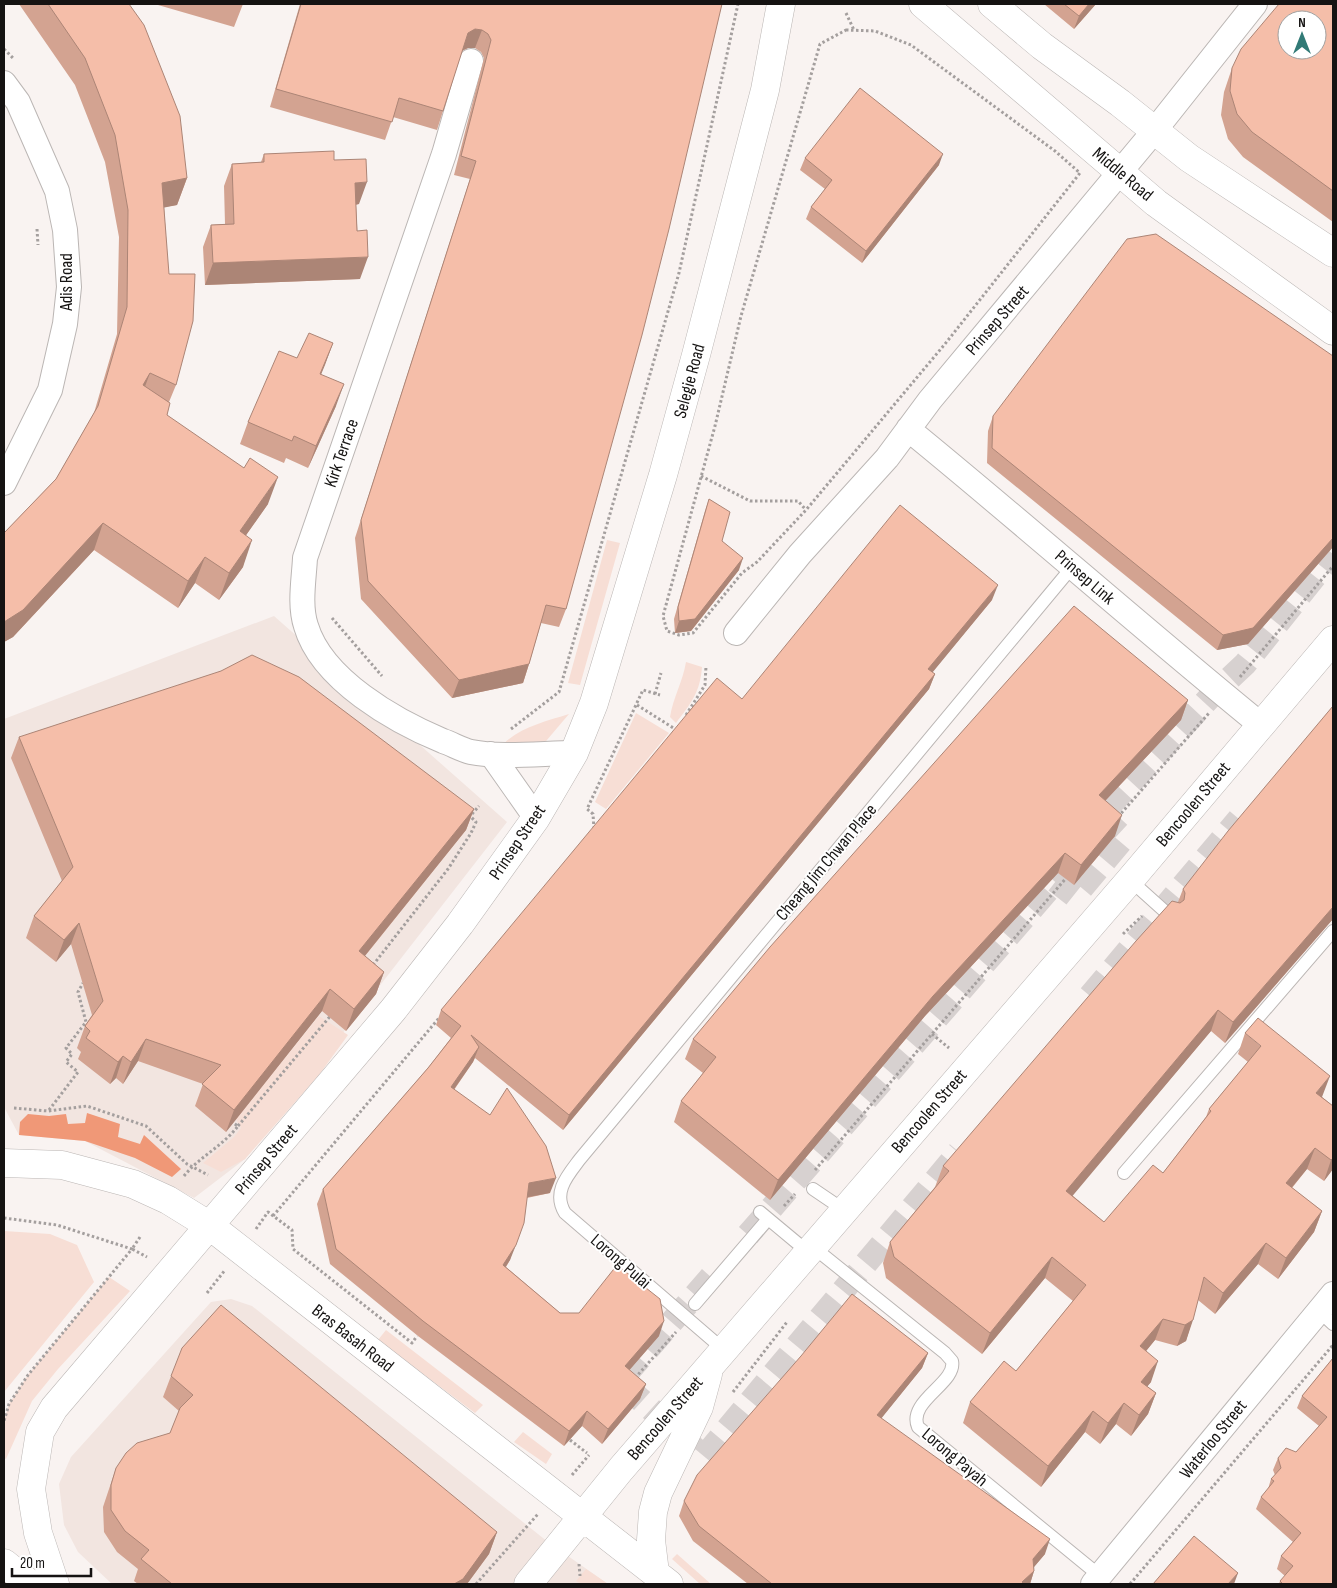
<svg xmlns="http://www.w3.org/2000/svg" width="1337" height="1588" font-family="'Sofia Sans Condensed',sans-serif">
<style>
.built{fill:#f2e5e0}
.green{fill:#f7ded5}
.forest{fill:#f09877}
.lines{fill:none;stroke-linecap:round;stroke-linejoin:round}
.street-tunnel{stroke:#d7d1d0;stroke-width:24;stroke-dasharray:24 12;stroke-linecap:butt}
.lane-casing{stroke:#bbb6b4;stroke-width:14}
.street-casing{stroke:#bbb6b4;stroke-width:26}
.secondary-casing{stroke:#bbb6b4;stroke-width:29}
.primary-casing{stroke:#bbb6b4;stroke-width:29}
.path{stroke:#a49f9e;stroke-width:3;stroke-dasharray:2.5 2.5;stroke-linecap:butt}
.lane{stroke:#fff;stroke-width:12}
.street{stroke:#fff;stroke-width:24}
.secondary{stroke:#fff;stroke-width:28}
.primary{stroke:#fff;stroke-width:28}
.wall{fill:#d3a391}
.shaded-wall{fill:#ac8576}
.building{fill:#f5bea9;stroke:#ac8576;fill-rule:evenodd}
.labels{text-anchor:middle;stroke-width:4;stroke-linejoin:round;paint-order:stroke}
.street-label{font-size:18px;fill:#151312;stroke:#fff}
</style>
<rect width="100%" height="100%" fill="#f9f3f1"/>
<path class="built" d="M274 616 507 822 245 1159 194 1198 85 1141 19 1135 4 1107V719Z
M231 1299 252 1306 548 1542 608 1584H112L78 1552 64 1525 59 1484 71 1457 211 1302Z"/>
<path class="green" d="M607 540 620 543 580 685 568 683Z
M686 662 702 667C700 693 691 703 676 723L670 717C673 698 683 681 686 662Z
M636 713 669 733 606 809 595 802Z
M569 714 541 747 498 750C515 728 544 722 569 714Z
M319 1016 348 1035 319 1075 245 1159 221 1172 203 1163 234 1137 241 1128 236 1119Z
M4 1231 50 1234 77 1245 94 1282 4 1392Z
M109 1277 130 1291 58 1369 32 1401 6 1459 4 1458V1421L9 1404 28 1375Z
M386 1330 483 1405 475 1413 378 1340Z
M523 1432 552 1454 546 1464 514 1442Z
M677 1554 711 1584H700L672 1559Z
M586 1569 608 1584H581L576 1581Z"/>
<path class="forest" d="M87 1113 120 1124 118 1137 140 1144 144 1135 181 1169 172 1177 135 1158 85 1141 19 1135 20 1122 28 1114 49 1116 66 1114 68 1124 85 1123Z"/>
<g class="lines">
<path class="street-tunnel" d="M1090 996 1239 819
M748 1235 1056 881 1075 896 1124 838 1100 816 1212 695 1245 664 1333 554
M711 1277 620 1381 704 1457 959 1152"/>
<defs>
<path id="lane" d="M1130 880 1170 916
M1124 1173 1333 931
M813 1189 844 1210
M760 1212 808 1252
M813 1247 945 1353 952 1361C957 1383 907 1401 918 1427L1100 1576
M695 1304 768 1219
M1319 1311 1333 1324
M724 1350 565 1213C552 1192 568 1175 580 1159L1073 566"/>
<path id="street" d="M471 61 444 154 305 558C304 579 299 605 306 626 322 680 395 721 443 741 452 744 462 750 471 752 499 758 545 753 574 753
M4 83 18 102 57 191 65 230 69 287 65 324 50 390 4 483
M908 429C1027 526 1142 628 1261 725
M736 633 800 554 887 458 930 400 1155 130 1255 4
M491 754 536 818
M1093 1584 1333 1294"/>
<path id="secondary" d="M923 4 1156 203 1333 331
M992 4 1042 46 1120 103 1189 158 1333 253"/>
<path id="primary" d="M4 1163 62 1165 133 1184 168 1200 210 1226 669 1584
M4 1563 30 1584
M655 1573 651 1540 653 1512 658 1493 699 1407 708 1374
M55 1584 38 1533 31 1489 40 1432 54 1408 393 1010 460 924 536 818 574 753 594 703 663 475 696 355 765 90 781 4
M528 1584 621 1469 1130 880 1333 640"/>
</defs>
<use href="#lane" class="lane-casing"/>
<use href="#street" class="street-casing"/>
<use href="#secondary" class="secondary-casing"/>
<use href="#primary" class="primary-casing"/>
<path class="path" d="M846 13 854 30
M846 30 875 31 911 45 1055 151 1080 173 945 344 806 510 757 562 742 573 693 633 679 635 667 631 663 616 715 426 741 316 820 44Z
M4 49 14 59
M37 229 38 245
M701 476 750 501H798L806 510
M332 618 382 676
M1240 677 1333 566
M655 694 661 673
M637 705 675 729
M686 715 705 685 706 666
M511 729 559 692 679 273 738 4
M472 814 479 806
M1118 817 1209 713
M594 829 593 814 587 809 643 690 660 695
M1123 934 1142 916
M373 965 448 869 471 833 476 822 470 816
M932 1034 949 1048
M14 1108 48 1111 87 1106 146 1126 187 1164 208 1175
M49 1110 78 1072 66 1062 72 1054 66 1048 86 1022 78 992 83 983
M238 1126 332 1014
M815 1170 1067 877
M184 1176C199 1157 223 1146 238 1126L233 1123
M784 1206 795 1194
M273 1216 439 1018
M4 1218 57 1225 132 1249 28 1375 9 1404 4 1421
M256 1229 268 1212 292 1230 293 1249 412 1343 417 1336
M140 1237 132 1249 147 1257
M207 1293 225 1270
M635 1378 676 1332
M733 1392 787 1322
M570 1440 587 1453
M572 1475 589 1455
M579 1564 580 1576
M476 1584 538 1514
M1130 1584 1333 1345"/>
<use href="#lane" class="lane"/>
<use href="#street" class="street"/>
<use href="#secondary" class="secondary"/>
<use href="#primary" class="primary"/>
</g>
<path class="wall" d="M19 4H129L187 178 177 205 164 207 176 385 169 402 167 415 268 504 246 535 243 567 219 600 195 583 178 608 94 550 13 637 4 642V533L56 479 94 413 117 334 119 237 105 162 75 85Z
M159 4H243L234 27 158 5Z
M300 4H722L566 609 559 627 541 623 529 664 523 683 452 698 361 599 355 538 470 179 454 175 484 58 481 52 475 48H468L462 51 443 111 437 130 393 117 385 140 270 107Z
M1044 4H1096L1074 29Z
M1333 4V222L1243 157 1228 139 1221 115 1224 92 1232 68Z
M264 154 334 160 359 204 356 205 360 279 205 285 203 247 211 225 225 224 224 186 232 164 261 162Z
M805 158 939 165 862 263 806 219 811 207 825 189 800 170Z
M333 343 321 374 336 406 308 468 286 458 284 463 240 444 248 422 297 358Z
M1333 356V547L1248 644 1217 650 987 463 988 431 993 416Z
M709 499 722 541 739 570 691 631 675 633 674 619 705 511Z
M992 600 932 672 935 674 929 689 563 1130 475 1058 473 1062 454 1090 550 1193 527 1198 510 1260 506 1267 560 1313 659 1336 629 1370 646 1384 640 1399 602 1444 582 1426 564 1446 418 1336 330 1264 317 1204 323 1189 428 1068 451 1038 436 1025 441 1010 742 699Z
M1188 700 1181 720 1105 801 1115 836 1074 885 1058 873 925 1016 770 1200 674 1122 681 1101 703 1073 685 1059 693 1039Z
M1333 706V919L1225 1043 1211 1031 1072 1195 1104 1222 1163 1173 1206 1117 1209 1109 1248 1062 1238 1054 1245 1033 1333 1106V1169L1324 1181 1307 1169 1292 1188 1322 1211 1314 1232 1278 1279 1258 1264 1215 1314 1198 1300 1186 1341 1177 1346 1155 1340 1146 1351 1151 1382 1147 1386 1156 1393 1148 1414 1131 1436 1116 1424 1100 1444 1085 1432 1041 1487 963 1423 970 1402 1016 1371 1073 1301 1045 1278 982 1354 886 1278 883 1263 890 1242 935 1187 943 1166 1178 902 1183 889Z
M19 737 474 809 466 830 365 956 384 972 376 994 346 1031 322 1011 226 1132 195 1106 203 1084 138 1061 123 1084 116 1078 110 1084 78 1059 81 1052 77 1048 85 1026 92 1015 71 944 56 962 26 938 34 916 62 881 11 758Z
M928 1353 922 1368 881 1418 1045 1554 1034 1567V1571L1030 1584H748L693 1541 679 1516 684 1501 801 1356Z
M1333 1358V1584H1279L1280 1581 1285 1576 1277 1569 1281 1556 1293 1542 1256 1509 1261 1497 1268 1489 1271 1479 1275 1475 1273 1470 1278 1458 1296 1452 1319 1426 1297 1408 1302 1396Z
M171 1376 497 1532 489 1554 467 1584H138L134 1581 138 1569 117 1552 104 1532 103 1507 116 1468 170 1433 179 1411 163 1397Z"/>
<path class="shaded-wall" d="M1089 4H1096L1074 29 1079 16Z
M475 29 482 30 475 48H468L461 51 468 33Z
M943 154 939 165 862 263 866 251Z
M187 178 177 205 152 210 162 183Z
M367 182 359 204 347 205 355 183Z
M368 257 360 279 205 285 213 263Z
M333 343 325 365 312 396 320 374Z
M150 373 140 400 143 385Z
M344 384 336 406 308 468 316 446Z
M278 477 268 504 230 558 240 531Z
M103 523 94 550 13 637 4 642V622Z
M1333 538V547L1248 644 1217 650 1223 635Z
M252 540 243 567 219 600 229 573Z
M205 557 195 583 178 608 188 581Z
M743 558 739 570 691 631 675 633 679 621Z
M998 585 992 600 923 684 928 669Z
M529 664 523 683 452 698 459 680Z
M935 674 929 689 563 1130 569 1115Z
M1188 700 1181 720 1091 816 1099 795Z
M474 809 466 830 351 973 359 951Z
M1122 815 1115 836 1074 885 1081 865Z
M1065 853 1058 873 925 1016 770 1200 778 1180 933 996Z
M1333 907V919L1225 1043 1233 1022Z
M79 923 71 944 56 962 64 940Z
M384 972 376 994 346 1031 354 1009Z
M330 989 322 1011 226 1132 234 1110Z
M1218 1010 1211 1031 1059 1212 1066 1191Z
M146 1039 138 1061 123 1084 131 1062Z
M479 1047 473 1062 445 1102 451 1087Z
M123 1056 116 1078 110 1084 118 1062Z
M1330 1076 1322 1097 1309 1114 1316 1093Z
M1315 1148 1307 1169 1278 1204 1286 1183Z
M1333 1158V1169L1324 1181 1331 1160Z
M556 1178 550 1193 523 1198 529 1183Z
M1322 1211 1314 1232 1278 1279 1286 1258Z
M1266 1243 1258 1264 1215 1314 1223 1293Z
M516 1245 510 1260 497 1280 503 1265Z
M1052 1257 1045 1278 982 1354 990 1333Z
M1163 1319 1155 1340 1133 1367 1140 1346Z
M1193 1320 1186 1341 1177 1346 1185 1325Z
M664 1321 659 1336 620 1381 625 1366Z
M928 1353 922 1368 872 1430 877 1415Z
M1158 1361 1151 1382 1134 1403 1141 1382Z
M646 1384 640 1399 602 1444 608 1429Z
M1156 1393 1148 1414 1131 1436 1139 1415Z
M1124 1403 1116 1424 1100 1444 1108 1423Z
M587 1411 582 1426 564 1446 569 1431Z
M1093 1411 1085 1432 1041 1487 1048 1466Z
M497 1532 489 1554 467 1584H454Z
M1050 1539 1045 1554 1028 1574 1033 1559Z
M1034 1571 1030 1584H1021L1022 1582Z
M1238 1573 1234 1584H1228Z"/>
<path class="building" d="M48 4H129L144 25 180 116 187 178 162 183 169 274H195L193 321 176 385 150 373 143 385 170 403 167 415 244 468 250 458 278 477 240 531 252 540 229 573 205 557 188 581 103 523 23 610 4 622V533L56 479 98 406 127 307 128 210 115 135 85 58Z
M301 4H722L669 229 642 335 566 609 546 605 529 664 459 680 368 581 361 520 476 161 461 156 491 40 488 34 482 30 475 29 468 33 443 111 399 98 392 122 276 89Z
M1064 4H1089L1079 16Z
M1279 4H1333V191L1252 132 1237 114 1230 91 1232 68 1241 49ZM1287 20H1317V50H1287Z
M860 88 943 154 866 251 811 207 832 180 805 158Z
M334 151V160L366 159 367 182 355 183 357 231 367 230 368 257 213 263 211 225 234 224 232 164 264 162V154Z
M1156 234 1333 356V538L1253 628 1223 635 992 448 993 416 1127 239Z
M309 333 333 343 320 374 344 384 316 446 294 436 292 441 248 422 279 351 297 358Z
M709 499 730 512 722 541 743 558 695 619 679 621 678 607Z
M900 505 998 585 928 669 935 674 569 1115 471 1035 479 1047 451 1087 490 1115 507 1088 546 1146 556 1178 529 1183 524 1223 516 1245 503 1265 560 1313H579L617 1265 660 1299 664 1321 625 1366 646 1384 608 1429 587 1411 569 1431 423 1321 336 1249 323 1189 428 1068 461 1026 441 1010 717 678 742 699Z
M1074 606 1188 700 1099 795 1122 815 1081 865 1065 853 933 996 778 1180 681 1101 716 1057 693 1039 770 947Z
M252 655 299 677 474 809 359 951 384 972 354 1009 330 989 234 1110 202 1084 221 1065 146 1039 131 1062 123 1056 118 1062 86 1038 90 1031 85 1026 103 1001 79 923 64 940 34 916 73 867 19 737 221 671Z
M1333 706V907L1233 1022 1218 1010 1066 1191 1104 1222 1153 1165 1163 1173 1211 1111 1209 1109 1261 1046 1245 1033 1258 1018 1330 1076 1316 1093 1333 1106V1158L1331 1160 1315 1148 1286 1183 1322 1211 1286 1258 1266 1243 1223 1293 1204 1277 1193 1320 1185 1325 1163 1319 1140 1346 1158 1361 1141 1382 1156 1393 1139 1415 1124 1403 1108 1423 1093 1411 1048 1466 970 1402 1004 1361 1016 1371 1086 1285 1052 1257 990 1333 894 1257 890 1242 949 1171 943 1166 1136 941 1172 901 1180 903 1184 900 1185 893 1183 889 1228 831Z
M852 1294 928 1353 877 1415 1050 1539 1033 1559 1034 1571 1022 1582 1024 1584H772L699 1526 684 1501 697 1475 801 1356Z
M221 1305 497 1532 463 1579 454 1584H172L141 1559 149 1550 125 1531 111 1510V1485L116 1468 126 1453 137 1443 170 1433 180 1408 193 1395 171 1376 182 1348Z
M1333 1358V1584H1283L1280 1581 1293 1566 1281 1556 1301 1533 1261 1497 1274 1481 1271 1479 1281 1468 1278 1458 1286 1448 1296 1452 1327 1417 1302 1396Z
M1194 1536 1238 1573 1228 1584H1153Z"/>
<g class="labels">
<g class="street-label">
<text transform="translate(1123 174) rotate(40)" y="6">Middle Road</text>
<text transform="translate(66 282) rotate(-90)" y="6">Adis Road</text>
<text transform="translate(997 320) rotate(-49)" y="6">Prinsep Street</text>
<text transform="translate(689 381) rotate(-75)" y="6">Selegie Road</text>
<text transform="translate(341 453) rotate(-71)" y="6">Kirk Terrace</text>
<text transform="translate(1085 577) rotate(41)" y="6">Prinsep Link</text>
<text transform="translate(1193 804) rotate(-50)" y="6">Bencoolen Street</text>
<text transform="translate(517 842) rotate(-56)" y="6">Prinsep Street</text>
<text transform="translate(826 862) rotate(-50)" y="6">Cheang Jim Chwan Place</text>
<text transform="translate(929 1111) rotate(-49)" y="6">Bencoolen Street</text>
<text transform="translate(266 1159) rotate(-50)" y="6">Prinsep Street</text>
<text transform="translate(621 1261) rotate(41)" y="6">Lorong Pulai</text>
<text transform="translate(353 1338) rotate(38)" y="6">Bras Basah Road</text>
<text transform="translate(665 1418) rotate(-49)" y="6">Bencoolen Street</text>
<text transform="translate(1213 1439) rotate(-51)" y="6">Waterloo Street</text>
<text transform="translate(955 1457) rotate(40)" y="6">Lorong Payah</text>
</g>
</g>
<rect width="1337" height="1588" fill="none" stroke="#151312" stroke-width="10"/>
<g transform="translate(1302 35)"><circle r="24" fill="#ffffff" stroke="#a1a1a0"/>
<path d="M0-4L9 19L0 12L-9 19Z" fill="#317a76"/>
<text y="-8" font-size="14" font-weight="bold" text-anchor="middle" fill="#151312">N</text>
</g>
<path d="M12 1568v8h79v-8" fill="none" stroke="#151312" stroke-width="2.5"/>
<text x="20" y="1568" font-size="15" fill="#151312" stroke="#ffffff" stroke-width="4" paint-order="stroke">20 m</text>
</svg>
